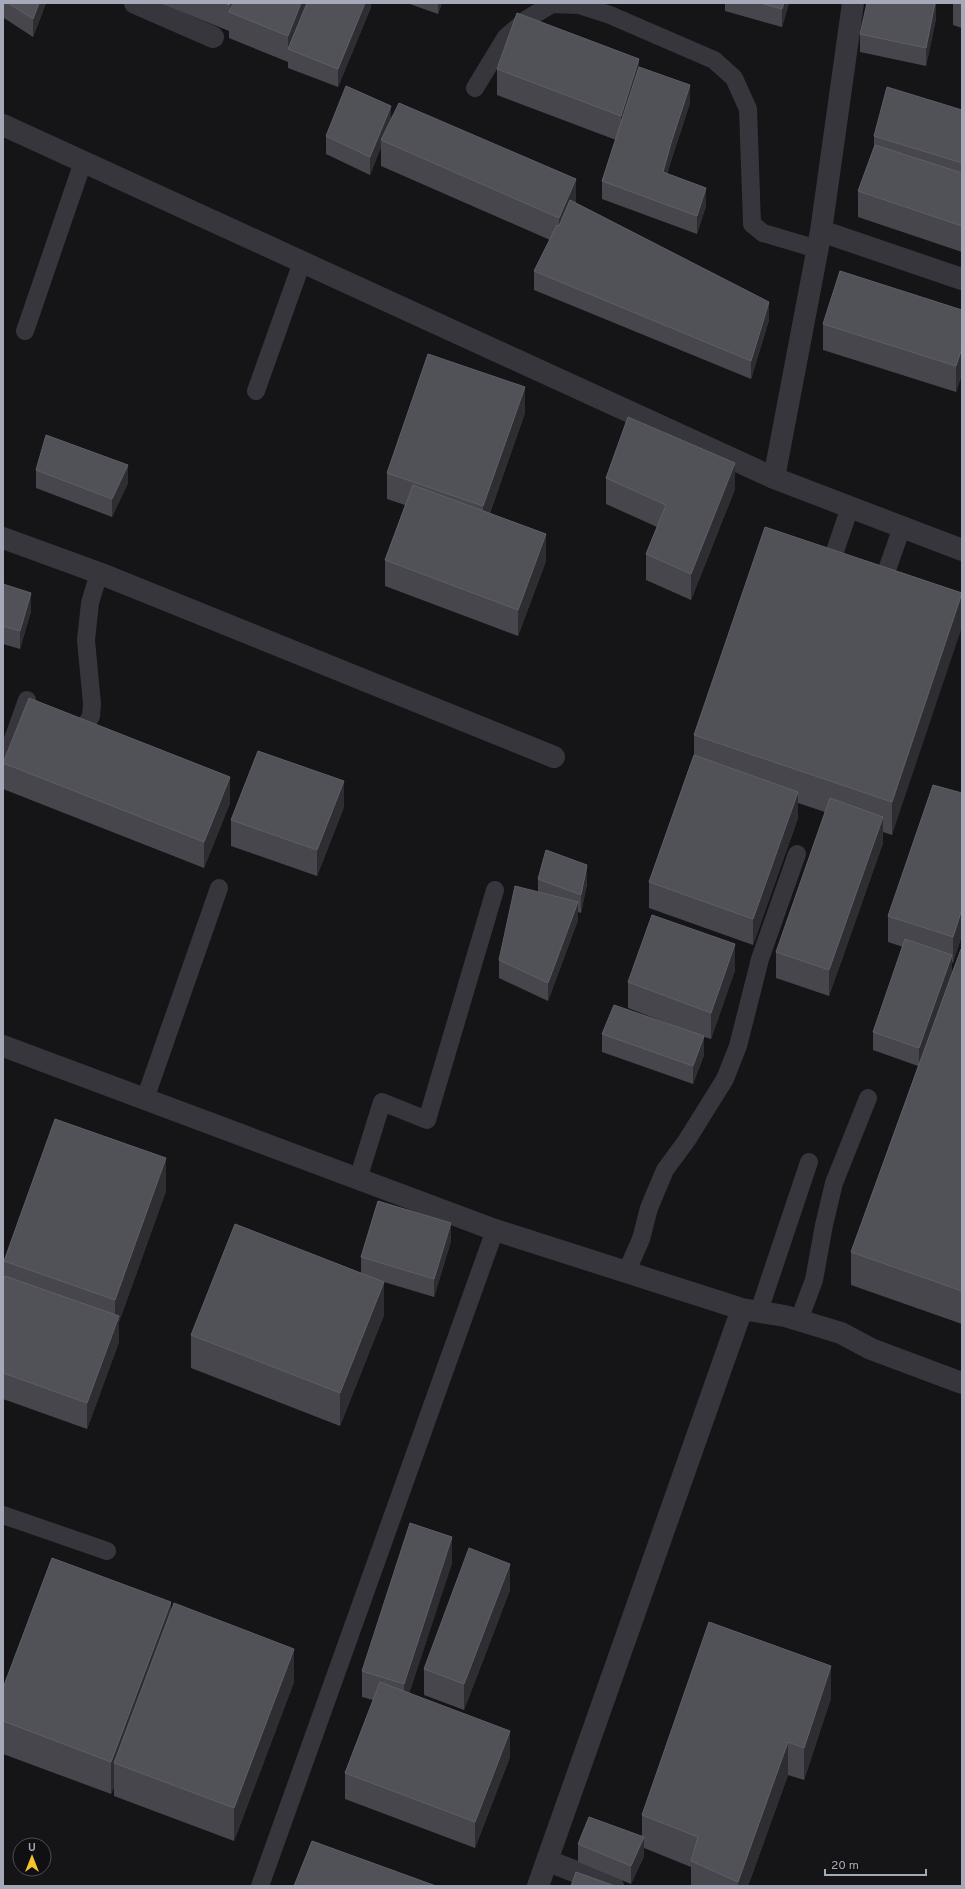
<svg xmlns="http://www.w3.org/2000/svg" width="965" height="1889" font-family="Overpass,sans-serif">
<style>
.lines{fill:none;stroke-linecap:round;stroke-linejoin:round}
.service{stroke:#36363c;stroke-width:18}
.minor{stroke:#36363c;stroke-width:22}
.wall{fill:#46464c}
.shaded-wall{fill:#2e2e32}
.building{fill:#515158;stroke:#5e5f67}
</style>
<rect width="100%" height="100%" fill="#151517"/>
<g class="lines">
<path class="service" d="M475 88 506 37 527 19 552 4 579 5 610 15 714 60 734 78 748 109 752 224 763 233 817 249
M25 331 83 162
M256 391 302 262
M821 563 830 566 850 507
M882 584 902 527
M81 733 91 716 92 704 86 640 90 603 99 573
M3 767 27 700
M145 1099 219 888
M358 1179 382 1102 427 1120 495 890
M626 1273 641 1239 649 1208 665 1170 687 1140 725 1079 738 1046 760 959 797 854
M759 1311 809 1162
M799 1320 814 1280 824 1225 834 1183 868 1098
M3 1515 107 1551
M260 1886 495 1230"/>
<path class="minor" d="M135 3 213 37
M3 125 774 478 962 550
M821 231 962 279
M774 478 821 231 853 3
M3 538 99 573 554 757
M3 1046 495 1230 742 1309 785 1316 841 1333 871 1349 962 1383
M548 1861 613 1886
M538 1886 742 1309"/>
</g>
<path class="wall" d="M4 3H46L33 37 4 18Z
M160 3H371V7L338 87 288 68V61V62L229 38V31Z
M407 3H442L438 14Z
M725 3H789L782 27 725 11Z
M936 3V19L926 66 860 52V34Z
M953 3H962V28L953 25Z
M639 67 690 103 671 161 667 173 706 206 697 234 602 199V181L616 140 497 95V69Z
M962 110V252L858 217V191L874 147V136Z
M391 121 576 203 769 320 751 379 534 290V271L550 240 381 166V147L370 175 326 154V136Z
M962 310V374L956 392 823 350V324Z
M525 413 490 513 546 561 518 636 385 586V560L405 505 387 499V473Z
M36 470 128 483 112 517 36 488Z
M606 478 735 489 691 600 646 580V554L657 527 606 504Z
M3 584 31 611 20 649 3 644Z
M962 593 892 835 883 832V843L829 996 776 978V952L825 812 798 803V818L753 945 649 908V882L694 755V735Z
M3 763 230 803 204 868 3 789Z
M962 793V935L953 963 952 962V972L962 949V1324L851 1285V1252L918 1066 873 1050V1032L903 947 888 942V916Z
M344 807 317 876 231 846V820Z
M538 879 587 884 581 913 578 912V920L548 1001 499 978V960L538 892Z
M735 970 711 1039 704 1037V1055L693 1084 602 1052V1034L685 1030 628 1008V982Z
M166 1191 119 1322V1342L87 1429 3 1399V1282L4 1279V1261Z
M451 1241 434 1297 384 1282V1315L340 1426 191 1368V1335L361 1273V1257Z
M452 1563 409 1693 510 1757 475 1848 345 1799V1773L373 1700 362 1697V1671Z
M510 1590 464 1710 424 1695V1669Z
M171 1611 294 1682 234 1841 114 1796V1787L111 1794 3 1754V1688Z
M831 1698 804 1780 788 1775 748 1886H691V1867L644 1848V1856L631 1884 578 1862V1844L642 1837V1815Z"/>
<path class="shaded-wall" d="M39 3H46L33 37V19Z
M230 3H241L230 13Z
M301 3H311L288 49V62V36Z
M365 3H371V7L338 87V69Z
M438 3H442L438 14Z
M784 3H789L782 27V9Z
M935 3H936V19L926 66V48Z
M639 59V85L621 142V116Z
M690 85V103L671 161 663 190V172L671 143Z
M391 106V124L381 140V147L370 175V157Z
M576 179V205L559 244V218Z
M706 188V206L697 234V216Z
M769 302V320L751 379V361Z
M962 348V374L956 392V366Z
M525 387V413L483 532V506Z
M735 463V489L691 600V574Z
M128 465V483L112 517V499Z
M546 534V561L518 636V610Z
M31 593V611L20 649V631Z
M962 594V627L892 835V802Z
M230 777V803L204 868V842Z
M344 781V807L317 876V850Z
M798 792V818L753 945V919Z
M883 817V843L829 996V970Z
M587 865V884L581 913V895Z
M578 902V920L548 1001V983Z
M962 909V935L953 963V937Z
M735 944V970L711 1039V1013Z
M952 955V973L919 1066V1048Z
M704 1036V1055L693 1084V1066Z
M166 1158V1191L119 1322V1342L87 1429V1403L115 1327V1300Z
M451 1223V1241L434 1297V1279Z
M384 1282V1315L340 1426V1393Z
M452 1537V1563L404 1710V1684Z
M510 1564V1590L464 1710V1684Z
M171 1602V1635L114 1763V1787L111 1794V1762Z
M294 1649V1682L234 1841V1808Z
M831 1666V1698L804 1780V1748Z
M510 1731V1757L475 1848V1822Z
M788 1742V1775L748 1886H738V1882Z
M644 1837V1856L631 1884V1866Z"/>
<path class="building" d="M8 3H39L33 19Z
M224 3H230V5Z
M233 3H301L288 36 229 12Z
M307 3H365L338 69 288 49Z
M761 3H784L782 9Z
M867 3H935L926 48 860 34Z
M517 13 639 59 621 116 497 69Z
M639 67 690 85 671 143 663 172 706 188 697 216 602 181Z
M346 86 391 106 370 157 326 136Z
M887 87 962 110V163L874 136Z
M399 103 576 179 559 218 381 140Z
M875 145 962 173V226L858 191Z
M570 200 769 302 751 361 534 271 557 225 559 226Z
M840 271 962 310V348L956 366 823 324Z
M428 354 525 387 483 506 387 473Z
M628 417 735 463 691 574 646 554 666 505 606 478Z
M46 435 128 465 112 499 36 470Z
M413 485 546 534 518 610 385 560Z
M765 527 962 593 892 802 694 735Z
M3 584 31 593 20 631 3 626Z
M29 698 230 777 204 842 3 763Z
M258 751 344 781 317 850 231 820Z
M694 755 798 792 753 919 649 882Z
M933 785 962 793V909L953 937 888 916Z
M830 798 883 817 829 970 776 952Z
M546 850 587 865 581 895 538 879Z
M515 886 578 902 548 983 499 960Z
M652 915 735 944 711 1013 628 982Z
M905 939 952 955 919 1048 873 1032Z
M961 949H962V1291L851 1252Z
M614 1005 704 1036 693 1066 602 1034Z
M55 1119 166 1158 115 1300 4 1261Z
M378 1201 451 1223 434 1279 361 1257Z
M235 1224 384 1282 340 1393 191 1335Z
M5 1276 119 1316 87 1403 3 1373V1282Z
M410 1523 452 1537 404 1684 362 1671Z
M469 1548 510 1564 464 1684 424 1669Z
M52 1558 171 1602 111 1762 3 1721V1688Z
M174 1603 294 1649 234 1808 114 1763Z
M709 1622 831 1666 804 1748 788 1742 738 1882 691 1861 698 1837 642 1815Z
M380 1682 510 1731 475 1822 345 1773Z
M589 1817 644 1837 631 1866 578 1844Z
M312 1841 436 1886H294Z
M576 1872 615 1886H571Z"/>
<rect width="965" height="1889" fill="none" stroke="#a6aab8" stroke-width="8"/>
<g transform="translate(32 1857)"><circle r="19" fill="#101012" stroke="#4c4e54"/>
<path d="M0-3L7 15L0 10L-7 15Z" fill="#f9c12b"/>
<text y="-6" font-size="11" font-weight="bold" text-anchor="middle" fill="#a6aab8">U</text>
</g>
<path d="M825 1869v6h101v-6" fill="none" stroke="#a6aab8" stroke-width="2"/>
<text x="831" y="1869" font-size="12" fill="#a6aab8" stroke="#101012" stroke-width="3" paint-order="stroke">20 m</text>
</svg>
